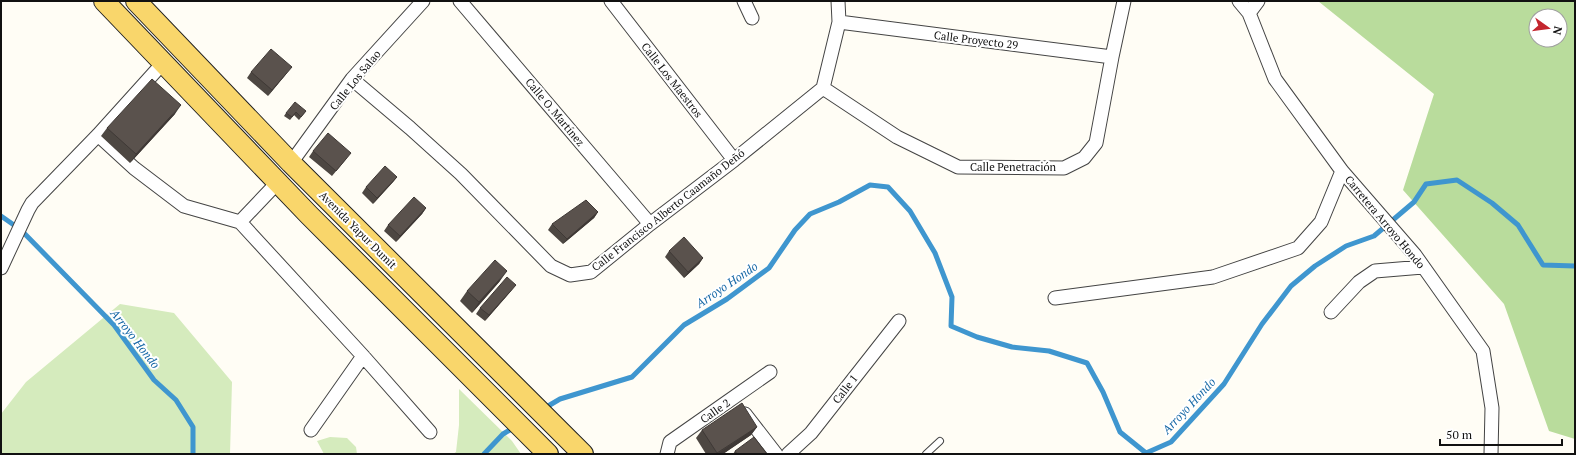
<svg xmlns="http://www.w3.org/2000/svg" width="1576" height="455" font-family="'PT Serif',serif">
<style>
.green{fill:#d5ebbd}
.forest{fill:#b9dc9c;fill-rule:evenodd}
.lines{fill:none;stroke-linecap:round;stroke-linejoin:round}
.stream{stroke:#3f96cf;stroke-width:5}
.lane-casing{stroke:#444;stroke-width:8}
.street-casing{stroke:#444;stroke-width:15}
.primary-casing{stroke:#222;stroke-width:22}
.lane{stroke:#fff;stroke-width:6}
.street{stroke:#fff;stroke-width:13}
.primary{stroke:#f9d66b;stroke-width:20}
.wall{fill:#4d4742}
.shaded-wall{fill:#3f3936}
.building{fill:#5a524d;stroke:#3f3936}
.labels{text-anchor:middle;stroke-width:4;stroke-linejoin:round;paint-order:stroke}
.street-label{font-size:11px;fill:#111;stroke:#fff}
.water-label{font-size:12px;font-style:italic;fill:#1768a6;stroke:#fff}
</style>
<rect width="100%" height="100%" fill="#fffdf5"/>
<path class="green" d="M120 304 174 313 232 382 230 454H1V414L26 382Z
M459 389 512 441 521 454H453L456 452 459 425Z
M330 437 347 438 356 447 357 454H324L317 441Z"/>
<path class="forest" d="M1318 1H1575V439L1549 431 1504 304 1403 190 1434 94ZM1536 16H1560V40H1536Z"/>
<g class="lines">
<path class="stream" d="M1 216 21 230 114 325 154 380 176 400 193 427V454
M543 409 560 399 632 377 684 325 727 299 769 268 795 230 810 214 839 202 870 185 888 187 910 211 935 253 952 297 951 326 977 337 1012 347 1049 351 1087 363 1103 392 1120 432 1146 453 1171 442 1224 384 1262 324 1291 286 1315 266 1346 246 1374 236 1414 202 1426 184 1457 180 1492 203 1518 225 1543 265 1575 266
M484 454 503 434 515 427"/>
<defs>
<path id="lane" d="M926 454 940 441"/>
<path id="street" d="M460 1 650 224
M611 1 734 160
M744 1 752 18
M1239 1 1249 13 1275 79 1342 171 1415 255 1483 351 1492 408 1491 454
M1249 13 1258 1
M839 22 1112 57
M352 79 410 128 461 174 551 266 570 275 591 272 650 224 734 160 823 88
M823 88 897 137 958 167 1064 168 1084 158 1096 143 1112 57 1124 1
M823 88 839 22 838 1
M98 135 134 168 184 206 240 222
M291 163 352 79 423 1
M278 182 240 222 363 356 430 432
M1 268 28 210 32 203 98 135 163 63
M1055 298 1213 277 1298 248 1321 222 1342 171
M1331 312 1359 282 1375 271 1423 267
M745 414 776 454
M311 430 363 356
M667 454 670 442 770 372
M788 454 811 433 899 321"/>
<path id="primary" d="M104 1 309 215 548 454
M136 1 291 163 583 454"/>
</defs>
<use href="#lane" class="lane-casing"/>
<use href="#street" class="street-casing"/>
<use href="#primary" class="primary-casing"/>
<use href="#lane" class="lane"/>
<use href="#street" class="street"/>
<use href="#primary" class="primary"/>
</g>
<path class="wall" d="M251 72 287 73 268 96 247 78Z
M306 111 299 120 294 115 290 120 284 116 286 113Z
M175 114 130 163 101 136 107 128Z
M313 151 347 158 332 176 309 157Z
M397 177 393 182 373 204 362 193 366 187Z
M426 208 422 214 396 242 384 231 388 225Z
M598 212 594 218 563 244 548 230 552 224Z
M669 251 703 258 699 264 684 278 665 257Z
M500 281 472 313 460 301 467 291Z
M512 290 485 321 476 314 480 308Z
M757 427 751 435 723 454H706L696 438 702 430Z
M735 451 767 454H733Z"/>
<path class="shaded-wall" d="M292 67 287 73 268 96 272 90Z
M181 105 175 114 130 163 136 154Z
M397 177 393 182 373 204 377 198Z
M426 208 422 214 396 242 400 236Z
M598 212 594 218 563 244 567 239Z
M703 258 699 264 684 278 688 272Z
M507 271 500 281 472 313 479 302Z
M516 285 512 290 485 321 489 315Z
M757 427 751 435 723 454H717Z"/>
<path class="building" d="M271 49 292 67 272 90 251 72Z
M152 79 181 105 136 154 107 128Z
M295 102 306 111 301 117 296 112 292 117 286 113Z
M328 133 351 153 336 171 313 151Z
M385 166 397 177 377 198 366 187Z
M414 197 426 208 400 236 388 225Z
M586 200 598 212 567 239 552 224Z
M684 237 703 258 688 272 669 251Z
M495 260 507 271 479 302 467 291Z
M507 277 516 285 489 315 480 308Z
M742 403 757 427 717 453 702 430Z
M754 437 767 454H737L735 451Z"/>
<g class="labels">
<g class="street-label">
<text transform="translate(976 40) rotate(7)" y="4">Calle Proyecto 29</text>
<text transform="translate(355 80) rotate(-51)" y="4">Calle Los Salao</text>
<text transform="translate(672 80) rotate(52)" y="4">Calle Los Maestros</text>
<text transform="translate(555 112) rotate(50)" y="4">Calle O. Martínez</text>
<text x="1013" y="171">Calle Penetración</text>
<text transform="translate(668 210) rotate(-38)" y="4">Calle Francisco Alberto Caamaño Deñó</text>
<text transform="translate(1385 222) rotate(50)" y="4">Carretera Arroyo Hondo</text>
<text transform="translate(358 230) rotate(45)" y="4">Avenida Yapur Dumit</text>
<text transform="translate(845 389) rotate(-52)" y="4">Calle 1</text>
<text transform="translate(715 411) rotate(-35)" y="4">Calle 2</text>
</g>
<g class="water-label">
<text transform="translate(727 285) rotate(-34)" y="4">Arroyo Hondo</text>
<text transform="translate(135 339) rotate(52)" y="4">Arroyo Hondo</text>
<text transform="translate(1189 406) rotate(-47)" y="4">Arroyo Hondo</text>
</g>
</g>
<rect width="1576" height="455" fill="none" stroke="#111111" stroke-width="4"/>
<g transform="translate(1548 28) rotate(104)"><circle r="19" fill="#ffffff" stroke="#a0a0a0"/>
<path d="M0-3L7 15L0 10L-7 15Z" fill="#c4262e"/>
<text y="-6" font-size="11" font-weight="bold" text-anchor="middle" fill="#111111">N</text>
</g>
<path d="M1440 439v6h122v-6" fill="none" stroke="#111111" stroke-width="2"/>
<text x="1446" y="439" font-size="12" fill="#111111" stroke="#ffffff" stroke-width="3" paint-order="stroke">50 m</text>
</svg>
